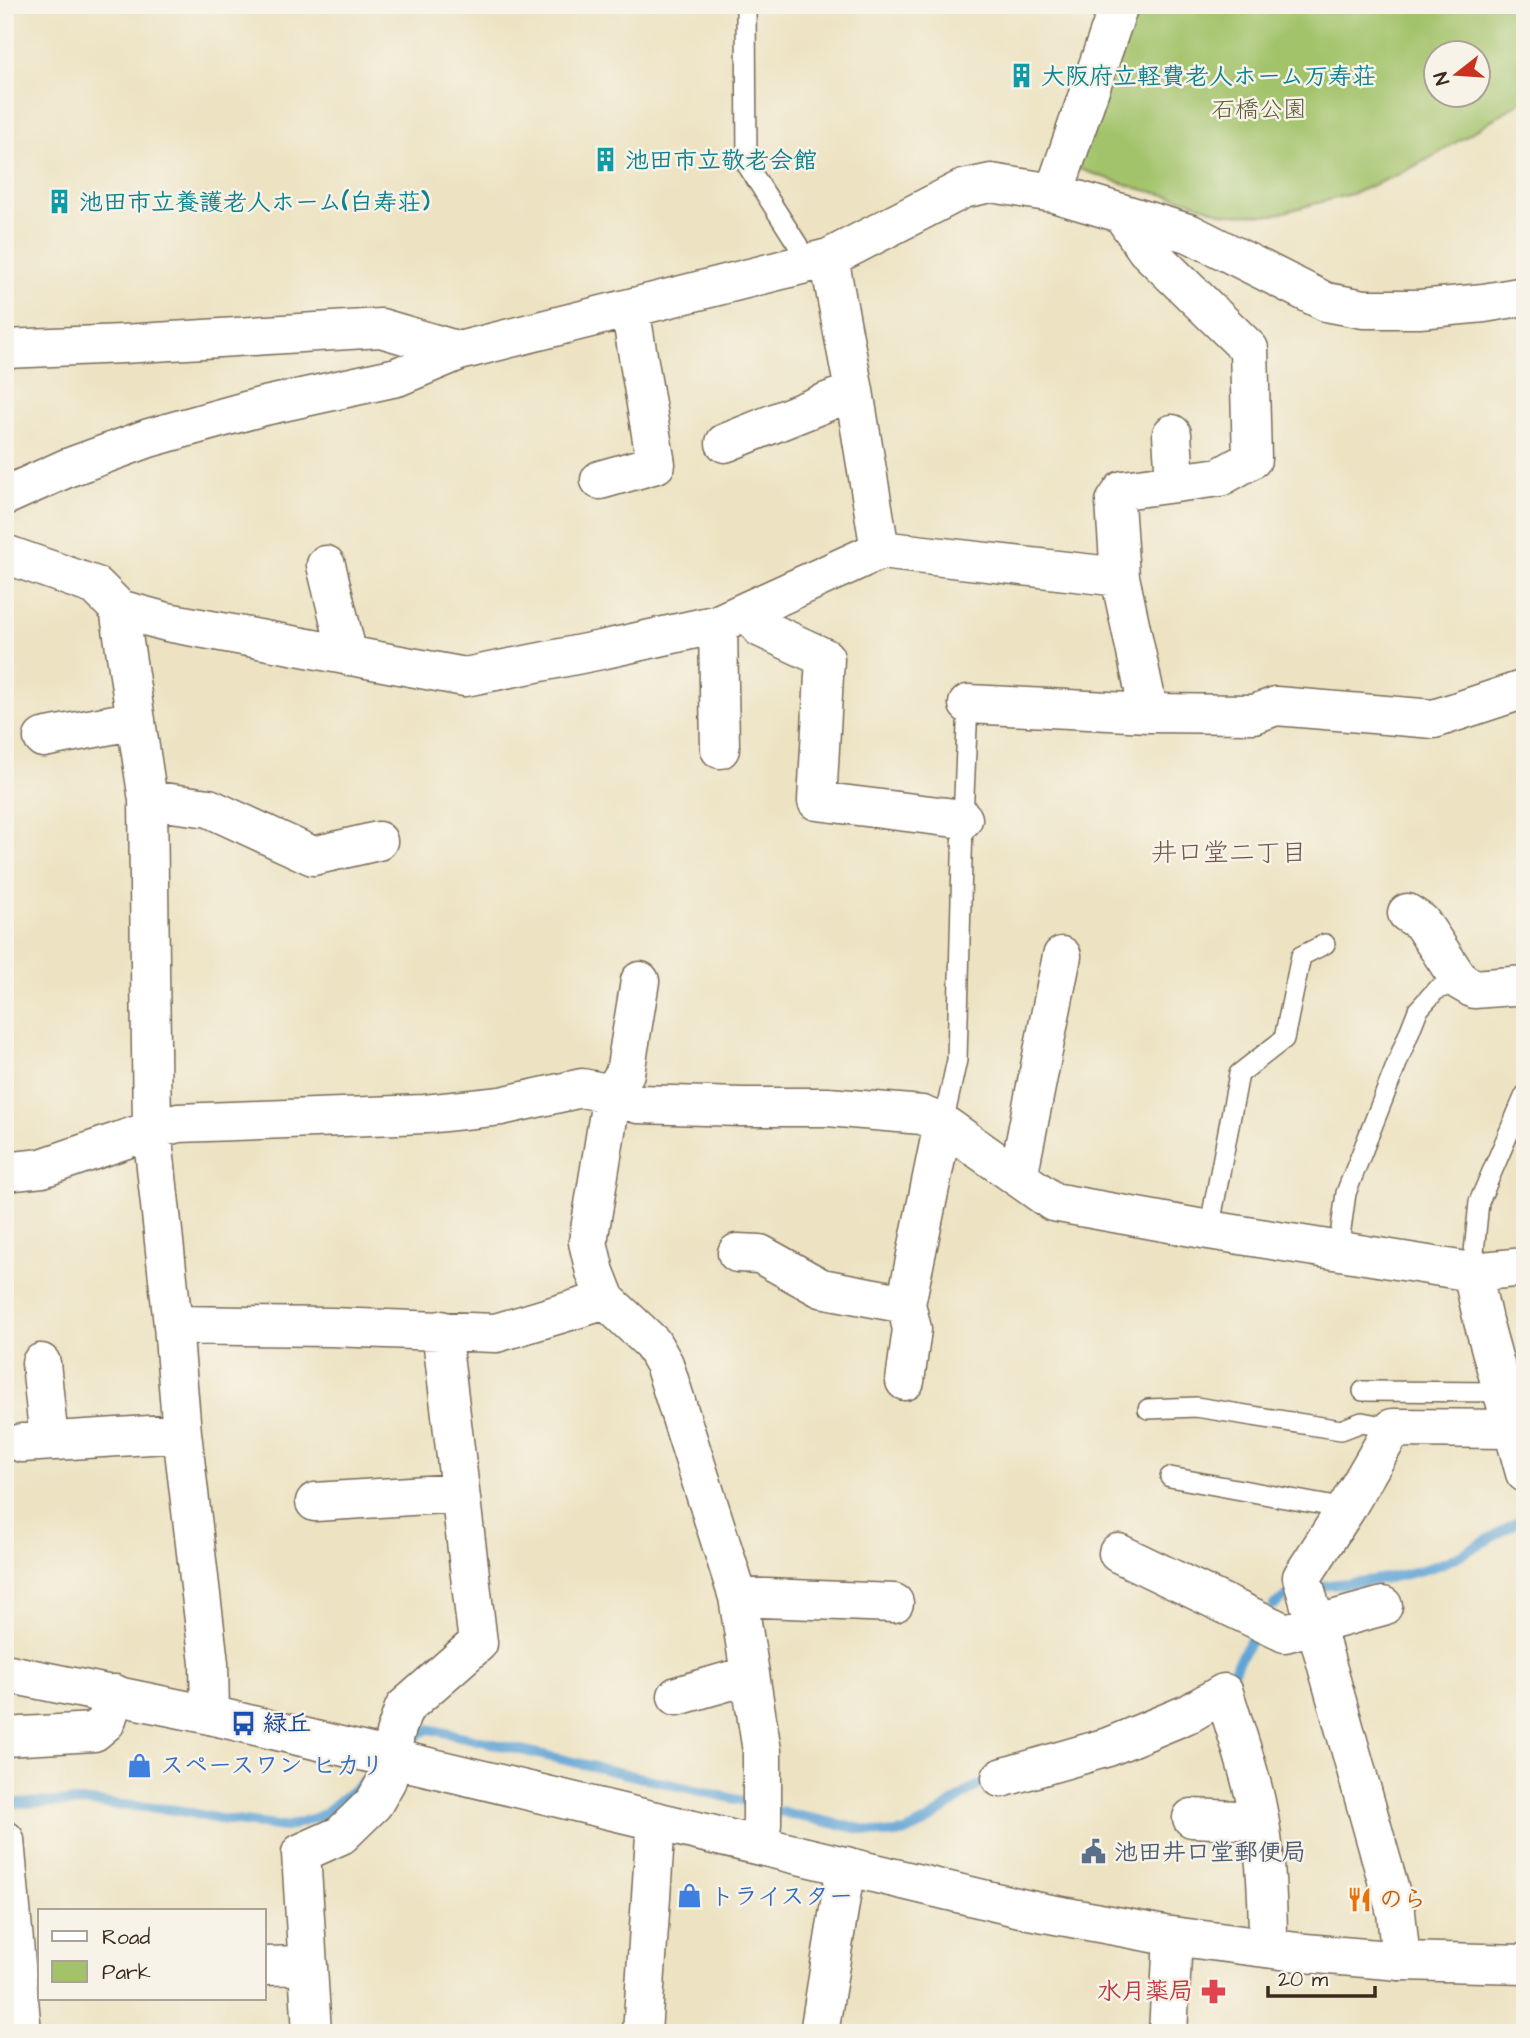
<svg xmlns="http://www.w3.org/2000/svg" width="1530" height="2038" font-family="'Architects Daughter','Klee One',sans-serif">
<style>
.green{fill:#a3c36b;stroke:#6f7644;stroke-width:2;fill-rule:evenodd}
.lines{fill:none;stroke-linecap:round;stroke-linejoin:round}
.stream{stroke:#60a4d5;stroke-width:10}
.service-casing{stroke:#796b58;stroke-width:22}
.minor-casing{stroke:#796b58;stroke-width:41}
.tertiary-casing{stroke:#796b58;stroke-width:41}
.service{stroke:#fff;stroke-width:19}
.minor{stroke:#fff;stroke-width:38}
.tertiary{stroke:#fff;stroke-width:38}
.labels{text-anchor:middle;stroke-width:5;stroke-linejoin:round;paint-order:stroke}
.culture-label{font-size:24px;font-weight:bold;fill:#0d838f;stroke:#f7f3e8;text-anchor:start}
.park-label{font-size:24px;fill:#5a5835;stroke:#f7f3e8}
.transit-label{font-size:24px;font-weight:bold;fill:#164399;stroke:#f7f3e8;text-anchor:start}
.shop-label{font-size:24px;font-weight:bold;fill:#366cbe;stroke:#f7f3e8;text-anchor:start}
.service-label{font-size:24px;font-weight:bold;fill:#4e5e75;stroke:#f7f3e8;text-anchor:start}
.food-label{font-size:24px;font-weight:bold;fill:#c56008;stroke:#f7f3e8;text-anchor:start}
.health-label{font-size:24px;font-weight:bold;fill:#be3a42;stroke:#f7f3e8;text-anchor:end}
.neighbourhood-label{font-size:26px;fill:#725648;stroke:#f7f3e8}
</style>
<rect width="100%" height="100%" fill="#f7f3e8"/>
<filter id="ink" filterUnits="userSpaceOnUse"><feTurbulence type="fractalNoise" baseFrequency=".0143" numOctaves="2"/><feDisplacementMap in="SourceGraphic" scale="14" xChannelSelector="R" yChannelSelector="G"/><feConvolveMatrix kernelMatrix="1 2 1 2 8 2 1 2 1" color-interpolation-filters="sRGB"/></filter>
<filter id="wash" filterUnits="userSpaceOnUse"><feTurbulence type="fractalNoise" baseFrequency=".00686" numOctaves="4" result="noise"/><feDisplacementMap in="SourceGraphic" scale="28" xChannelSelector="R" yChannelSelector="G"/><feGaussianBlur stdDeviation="1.57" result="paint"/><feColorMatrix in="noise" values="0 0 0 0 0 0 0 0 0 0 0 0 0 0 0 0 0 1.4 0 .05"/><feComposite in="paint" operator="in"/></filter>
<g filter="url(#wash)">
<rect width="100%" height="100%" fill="#ede3c3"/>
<path class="green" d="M1131 5H1525V99L1436 155 1399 174 1355 193 1273 215 1225 214 1187 200 1140 189 1076 168ZM1436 52H1478V94H1436Z"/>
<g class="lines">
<path class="stream" d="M1321 1586C1362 1582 1404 1578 1443 1563 1472 1551 1498 1533 1524 1518
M1274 1605 1291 1593
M1229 1684 1237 1663 1255 1633
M406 1745 421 1732 429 1729 748 1802 775 1811 885 1834 906 1832 928 1821 972 1789 990 1780
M5 1803 88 1802 177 1810 219 1819 285 1827 318 1817 326 1812 375 1772"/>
</g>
</g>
<g filter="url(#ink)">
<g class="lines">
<defs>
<path id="service" d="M746 5 747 165 798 245
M943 1124 957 1060 963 819 968 704
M1209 1230 1239 1074 1284 1039 1301 956 1325 944
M1338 1251 1346 1193 1418 1010 1436 990 1460 981
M1472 1272 1479 1202 1525 1095
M1363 1391 1503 1392
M1148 1409 1196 1407 1341 1430 1362 1422 1393 1428
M1170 1477 1346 1509"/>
<path id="minor" d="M1054 193 1119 5
M5 349 123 344 381 328 459 351
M1172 434 1175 483
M725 443 854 391
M600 480 656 464 630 308
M5 496 67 468 149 438 260 407 397 377 459 351 829 258 963 189 991 183 1054 193 1191 234 1326 302 1364 309H1419L1484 303 1525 296
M880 550 1120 577 1149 713 1254 714 1276 706 1434 719 1525 689
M5 554 96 586 119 609 167 622 465 677 601 650 718 624 880 550 854 391 829 258
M326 565 348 656
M1120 577 1115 502 1123 490 1220 477 1252 459 1249 349 1146 249 1122 214
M119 609 148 800 152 1130 173 1325 182 1433 209 1663 210 1715
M749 611 761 628 825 658 817 801 963 819
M718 624 720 749
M968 704 1149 713
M43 738 136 720
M148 800 209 808 313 856 378 841
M1407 913 1421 922 1460 981 1474 989 1525 985
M640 981 625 1073 612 1094 588 1242 595 1272 606 1300 652 1343 664 1364 738 1597 762 1751V1824L759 1845
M5 1172 42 1168 152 1130 178 1123 425 1114 501 1106 582 1088 612 1094 638 1104 741 1107H828L922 1115 943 1124 1053 1202 1209 1230 1472 1272 1483 1321 1525 1473
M1018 1177 1062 956
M737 1253 760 1254 821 1288 906 1304
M1472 1272 1525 1267
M173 1325 331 1327 496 1333 606 1300
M41 1363 49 1441
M905 1381 912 1329 906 1304 943 1124
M22 1443 182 1433
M315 1502 459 1493
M1118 1553 1285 1633 1383 1606
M738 1597 894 1603
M677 1696 750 1675
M5 1737 94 1732 106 1722 115 1694
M1001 1778 1108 1747 1190 1713 1224 1693C1235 1729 1248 1765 1256 1802 1266 1846 1268 1903 1268 1948
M1192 1818 1259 1821
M5 1840 22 2033
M1401 1961 1396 1912 1302 1577 1346 1509 1393 1428 1513 1429
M264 1966 308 1965
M312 2033 301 1853 341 1835 374 1803 387 1780 395 1734 404 1708 478 1643 441 1330
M642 2033 656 1821
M819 2033 846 1866
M1168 2033 1173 1937"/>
<path id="tertiary" d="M5 1673 210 1715 1029 1910 1164 1935 1305 1953 1401 1961 1525 1964"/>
</defs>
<use href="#service" class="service-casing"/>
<use href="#minor" class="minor-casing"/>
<use href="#tertiary" class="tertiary-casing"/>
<use href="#service" class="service"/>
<use href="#minor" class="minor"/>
<use href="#tertiary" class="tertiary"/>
</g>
</g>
<defs>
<symbol id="building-bare" viewBox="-9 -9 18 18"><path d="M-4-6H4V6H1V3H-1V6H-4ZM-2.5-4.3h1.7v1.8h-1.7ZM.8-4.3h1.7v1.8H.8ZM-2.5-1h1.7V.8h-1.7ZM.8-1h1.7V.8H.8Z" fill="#0f9aa8" stroke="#f7f3e8" stroke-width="2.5" paint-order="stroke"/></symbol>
<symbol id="bus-bare" viewBox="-9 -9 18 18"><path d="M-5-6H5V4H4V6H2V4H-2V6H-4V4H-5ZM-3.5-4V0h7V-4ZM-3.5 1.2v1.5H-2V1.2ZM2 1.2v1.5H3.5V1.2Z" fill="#1a4fb4" stroke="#f7f3e8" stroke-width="2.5" paint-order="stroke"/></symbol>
<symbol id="shop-bare" viewBox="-9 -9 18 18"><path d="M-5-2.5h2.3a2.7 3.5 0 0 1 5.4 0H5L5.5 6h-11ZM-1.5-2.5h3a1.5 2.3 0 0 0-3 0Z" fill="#3f7fe0" stroke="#f7f3e8" stroke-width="2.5" paint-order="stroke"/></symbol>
<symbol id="civic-bare" viewBox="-9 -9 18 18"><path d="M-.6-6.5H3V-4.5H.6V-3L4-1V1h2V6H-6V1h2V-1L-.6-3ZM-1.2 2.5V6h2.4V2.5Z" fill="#5c6f8a" stroke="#f7f3e8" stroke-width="2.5" paint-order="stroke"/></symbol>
<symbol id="restaurant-bare" viewBox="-9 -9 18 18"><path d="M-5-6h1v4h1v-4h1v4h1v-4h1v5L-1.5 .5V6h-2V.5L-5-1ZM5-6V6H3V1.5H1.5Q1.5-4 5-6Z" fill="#e8710a" stroke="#f7f3e8" stroke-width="2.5" paint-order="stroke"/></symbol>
<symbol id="pharmacy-bare" viewBox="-9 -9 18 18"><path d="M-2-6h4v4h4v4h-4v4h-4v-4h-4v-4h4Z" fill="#e0444e" stroke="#f7f3e8" stroke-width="2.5" paint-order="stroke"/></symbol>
</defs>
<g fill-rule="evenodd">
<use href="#building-bare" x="1004" y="58" width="35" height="35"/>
<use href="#building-bare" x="588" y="142" width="35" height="35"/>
<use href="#building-bare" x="42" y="184" width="35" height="35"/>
<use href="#bus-bare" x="226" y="1706" width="35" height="35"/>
<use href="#shop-bare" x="122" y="1748" width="35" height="35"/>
<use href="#civic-bare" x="1076" y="1834" width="35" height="35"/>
<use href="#shop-bare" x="672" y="1878" width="35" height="35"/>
<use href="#restaurant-bare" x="1342" y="1882" width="35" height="35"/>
<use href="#pharmacy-bare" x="1196" y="1974" width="35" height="35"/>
</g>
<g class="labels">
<g class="culture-label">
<text x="1041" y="84">大阪府立軽費老人ホーム万寿荘</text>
<text x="625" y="168">池田市立敬老会館</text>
<text x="79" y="210">池田市立養護老人ホーム(白寿荘)</text>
</g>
<g class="park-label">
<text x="1259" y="117">石橋公園</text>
</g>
<g class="transit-label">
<text x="263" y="1731">緑丘</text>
</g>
<g class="shop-label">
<text x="160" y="1773">スペースワン ヒカリ</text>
<text x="710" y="1904">トライスター</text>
</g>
<g class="service-label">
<text x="1114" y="1860">池田井口堂郵便局</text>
</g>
<g class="food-label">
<text x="1379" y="1907">のら</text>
</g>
<g class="health-label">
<text x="1193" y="1999">水月薬局</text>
</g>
<g class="neighbourhood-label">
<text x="1229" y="861">井口堂二丁目</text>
</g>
</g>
<rect width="1530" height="2038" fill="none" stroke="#f7f3e8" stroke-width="28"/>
<rect x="38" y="1909" width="228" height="91" fill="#f7f3e8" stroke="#aca397" stroke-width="2"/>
<rect x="52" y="1931" width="35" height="10" fill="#ffffff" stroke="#aca397" stroke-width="2"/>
<text x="102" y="1944" font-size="21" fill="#3b2a1e">Road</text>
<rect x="52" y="1961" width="35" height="21" fill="#a3c36b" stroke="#aca397" stroke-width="2"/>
<text x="102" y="1979" font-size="21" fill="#3b2a1e">Park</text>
<g transform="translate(1457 74) rotate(253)"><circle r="33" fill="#f7f3e8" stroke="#aca397" stroke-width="2"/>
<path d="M0-5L12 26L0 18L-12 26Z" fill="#c8321e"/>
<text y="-10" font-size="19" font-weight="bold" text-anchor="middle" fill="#3b2a1e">N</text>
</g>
<path d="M1268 1986v10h107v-10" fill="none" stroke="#3b2a1e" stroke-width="3.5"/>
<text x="1278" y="1986" font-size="21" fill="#3b2a1e" stroke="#f7f3e8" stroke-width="5" paint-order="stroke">20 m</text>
</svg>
